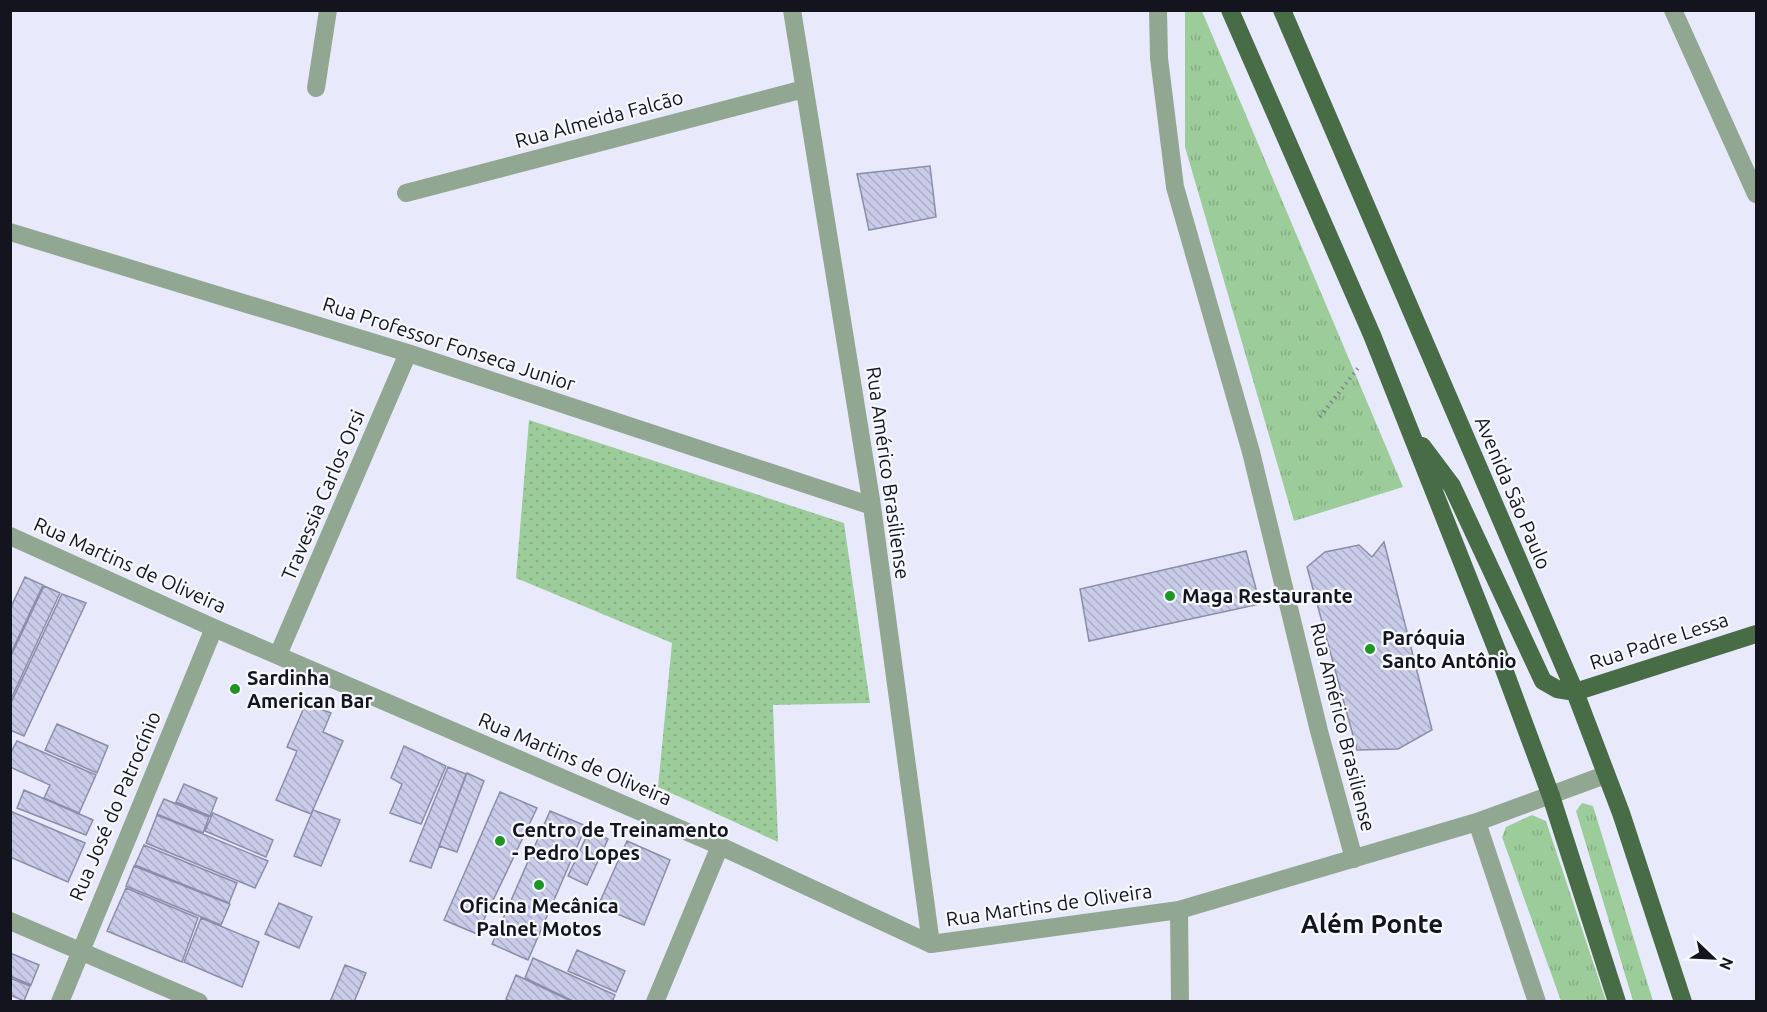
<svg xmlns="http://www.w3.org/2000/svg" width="1767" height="1012" font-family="Ubuntu,sans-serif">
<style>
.grass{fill:url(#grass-dots)}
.park{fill:url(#park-tufts)}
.building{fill:url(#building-back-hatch);stroke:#8b8da9;stroke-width:1.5}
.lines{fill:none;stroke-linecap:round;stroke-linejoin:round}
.path{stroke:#818391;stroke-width:4;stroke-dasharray:1.5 4.5;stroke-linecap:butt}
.minor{stroke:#92a791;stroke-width:18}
.major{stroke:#486d46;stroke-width:18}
.poi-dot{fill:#1f9524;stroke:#f7f8fe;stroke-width:2}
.labels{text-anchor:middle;stroke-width:4.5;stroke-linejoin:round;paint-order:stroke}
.street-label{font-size:20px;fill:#13141e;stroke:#f7f8fe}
.poi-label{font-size:20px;font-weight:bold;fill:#13141e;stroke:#f7f8fe;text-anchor:start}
.district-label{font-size:26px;font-weight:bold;fill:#13141e;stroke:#f7f8fe}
</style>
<defs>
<pattern id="grass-dots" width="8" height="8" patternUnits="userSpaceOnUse" patternTransform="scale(1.5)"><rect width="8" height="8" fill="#9dcc9b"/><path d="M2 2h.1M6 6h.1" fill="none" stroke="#86ae85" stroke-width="1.8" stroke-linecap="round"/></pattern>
<pattern id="park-tufts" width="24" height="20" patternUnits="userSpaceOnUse" patternTransform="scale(1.5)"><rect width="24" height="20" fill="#9dcc9b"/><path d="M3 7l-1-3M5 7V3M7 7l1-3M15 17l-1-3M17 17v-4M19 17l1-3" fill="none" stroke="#86ae85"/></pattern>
<pattern id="building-back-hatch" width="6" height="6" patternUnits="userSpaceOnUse" patternTransform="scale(1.5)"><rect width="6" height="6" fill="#c9cce9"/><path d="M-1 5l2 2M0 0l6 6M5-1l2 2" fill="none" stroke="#acaec7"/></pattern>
</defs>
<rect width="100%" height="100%" fill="#e8eafc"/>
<path class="grass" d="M529 420 844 523 870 703 773 705 778 842 658 787 672 643 516 578Z"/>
<path class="park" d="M1185 11H1202L1403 487 1294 521 1185 147Z
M1582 803 1593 806 1653 1001H1633L1576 811Z
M1532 815 1546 821 1606 1001H1561L1502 837 1506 827Z"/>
<path class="building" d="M930 166 936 217 869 230 857 174Z
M1384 542 1432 730 1398 749 1357 750 1307 567 1325 552 1359 545 1372 557Z
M1246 551 1260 604 1089 641 1080 589Z
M25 577 43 585 10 655V609Z
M44 586 60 593 10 701V658Z
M62 594 86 603 24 736 10 730V705Z
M306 703 331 713 323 732 343 741 311 814 276 800 297 751 287 747Z
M57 724 108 746 97 773 45 750Z
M17 741 96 775 79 813 44 798 50 785 10 767V754Z
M404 746 446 766 421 824 390 813 402 784 391 778Z
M448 767 466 774 431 868 410 861Z
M467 773 484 781 457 852 439 846Z
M184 784 217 798 210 816 176 802Z
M24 790 93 820 86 835 17 808Z
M500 792 537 808 477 934 444 920Z
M164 799 209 817 203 833 157 814Z
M313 810 340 820 321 866 294 856Z
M10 811 85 843 68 882 10 857Z
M550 811 586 826 528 960 492 944Z
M213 813 273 840 266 857 205 831Z
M157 815 268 861 255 888 146 843Z
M590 829 608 839 587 885 568 876Z
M627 841 670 860 644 925 598 906Z
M144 845 237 883 229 903 135 865Z
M134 866 230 904 221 925 126 886Z
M126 888 198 918 182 962 107 931Z
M279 903 312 917 299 948 265 934Z
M201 918 259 942 242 987 184 962Z
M577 950 625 971 616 992 568 971Z
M10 953 39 965 31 985 10 976Z
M533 958 615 995 612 1002H575L525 978Z
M345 965 366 973 354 1002H330Z
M516 975 573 1002H512L506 999Z
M10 978 30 986 24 1001 10 995Z"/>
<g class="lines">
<path class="path" d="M1320 417 1358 368"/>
<path class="minor" d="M792 10 872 506 931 944
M1158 10 1159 58 1175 187 1251 452 1319 731 1354 859
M1673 10 1756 194
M316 88 328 10
M406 193 804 89
M10 232 408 353 872 506
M10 536 214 628 720 846 931 944 1179 910 1477 822 1605 775
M278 655 408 353
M1477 822 1537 1002
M1179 910 1180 1002
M10 921 199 1002
M60 1002 214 628
M655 1002 720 846"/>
<path class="major" d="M1230 10 1372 335 1498 653 1551 796 1617 1002
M1282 10 1575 692 1621 813 1683 1002
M1422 446 1452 486 1543 681 1557 689 1575 692 1756 634"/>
</g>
<g class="poi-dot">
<circle cx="1170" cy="596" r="6"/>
<circle cx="1370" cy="649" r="6"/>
<circle cx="235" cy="689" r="6"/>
<circle cx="500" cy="841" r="6"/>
<circle cx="539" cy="885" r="6"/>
</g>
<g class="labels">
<g class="street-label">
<text transform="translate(599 119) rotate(-15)" y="7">Rua Almeida Falcão</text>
<text transform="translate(449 344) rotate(18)" y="7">Rua Professor Fonseca Junior</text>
<text transform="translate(888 473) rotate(82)" y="7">Rua Américo Brasiliense</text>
<text transform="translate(1513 493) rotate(67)" y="7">Avenida São Paulo</text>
<text transform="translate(323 495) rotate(-67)" y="7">Travessia Carlos Orsi</text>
<text transform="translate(130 565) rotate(24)" y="7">Rua Martins de Oliveira</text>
<text transform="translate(1659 641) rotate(-18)" y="7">Rua Padre Lessa</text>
<text transform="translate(1343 727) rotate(76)" y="7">Rua Américo Brasiliense</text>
<text transform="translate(575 759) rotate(23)" y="7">Rua Martins de Oliveira</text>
<text transform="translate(115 806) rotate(-67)" y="7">Rua José do Patrocínio</text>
<text transform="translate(1049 905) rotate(-8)" y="7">Rua Martins de Oliveira</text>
</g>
<g class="poi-label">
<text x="1182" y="603">Maga Restaurante</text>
<text x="1382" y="645">Paróquia<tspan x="1382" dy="23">Santo Antônio</tspan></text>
<text x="247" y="685">Sardinha<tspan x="247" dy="23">American Bar</tspan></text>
<text x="512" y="837">Centro de Treinamento<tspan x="512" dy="23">- Pedro Lopes</tspan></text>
<text x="539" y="913" text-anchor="middle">Oficina Mecânica<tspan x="539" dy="23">Palnet Motos</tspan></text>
</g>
<g class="district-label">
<text x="1372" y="933">Além Ponte</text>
</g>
</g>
<rect width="1767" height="1012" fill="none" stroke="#13141e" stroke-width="24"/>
<g transform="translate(1713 958) rotate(113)" stroke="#f7f8fe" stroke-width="4.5" paint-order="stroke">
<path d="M0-4.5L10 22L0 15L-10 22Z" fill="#13141e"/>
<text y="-9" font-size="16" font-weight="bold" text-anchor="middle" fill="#13141e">N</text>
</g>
</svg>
